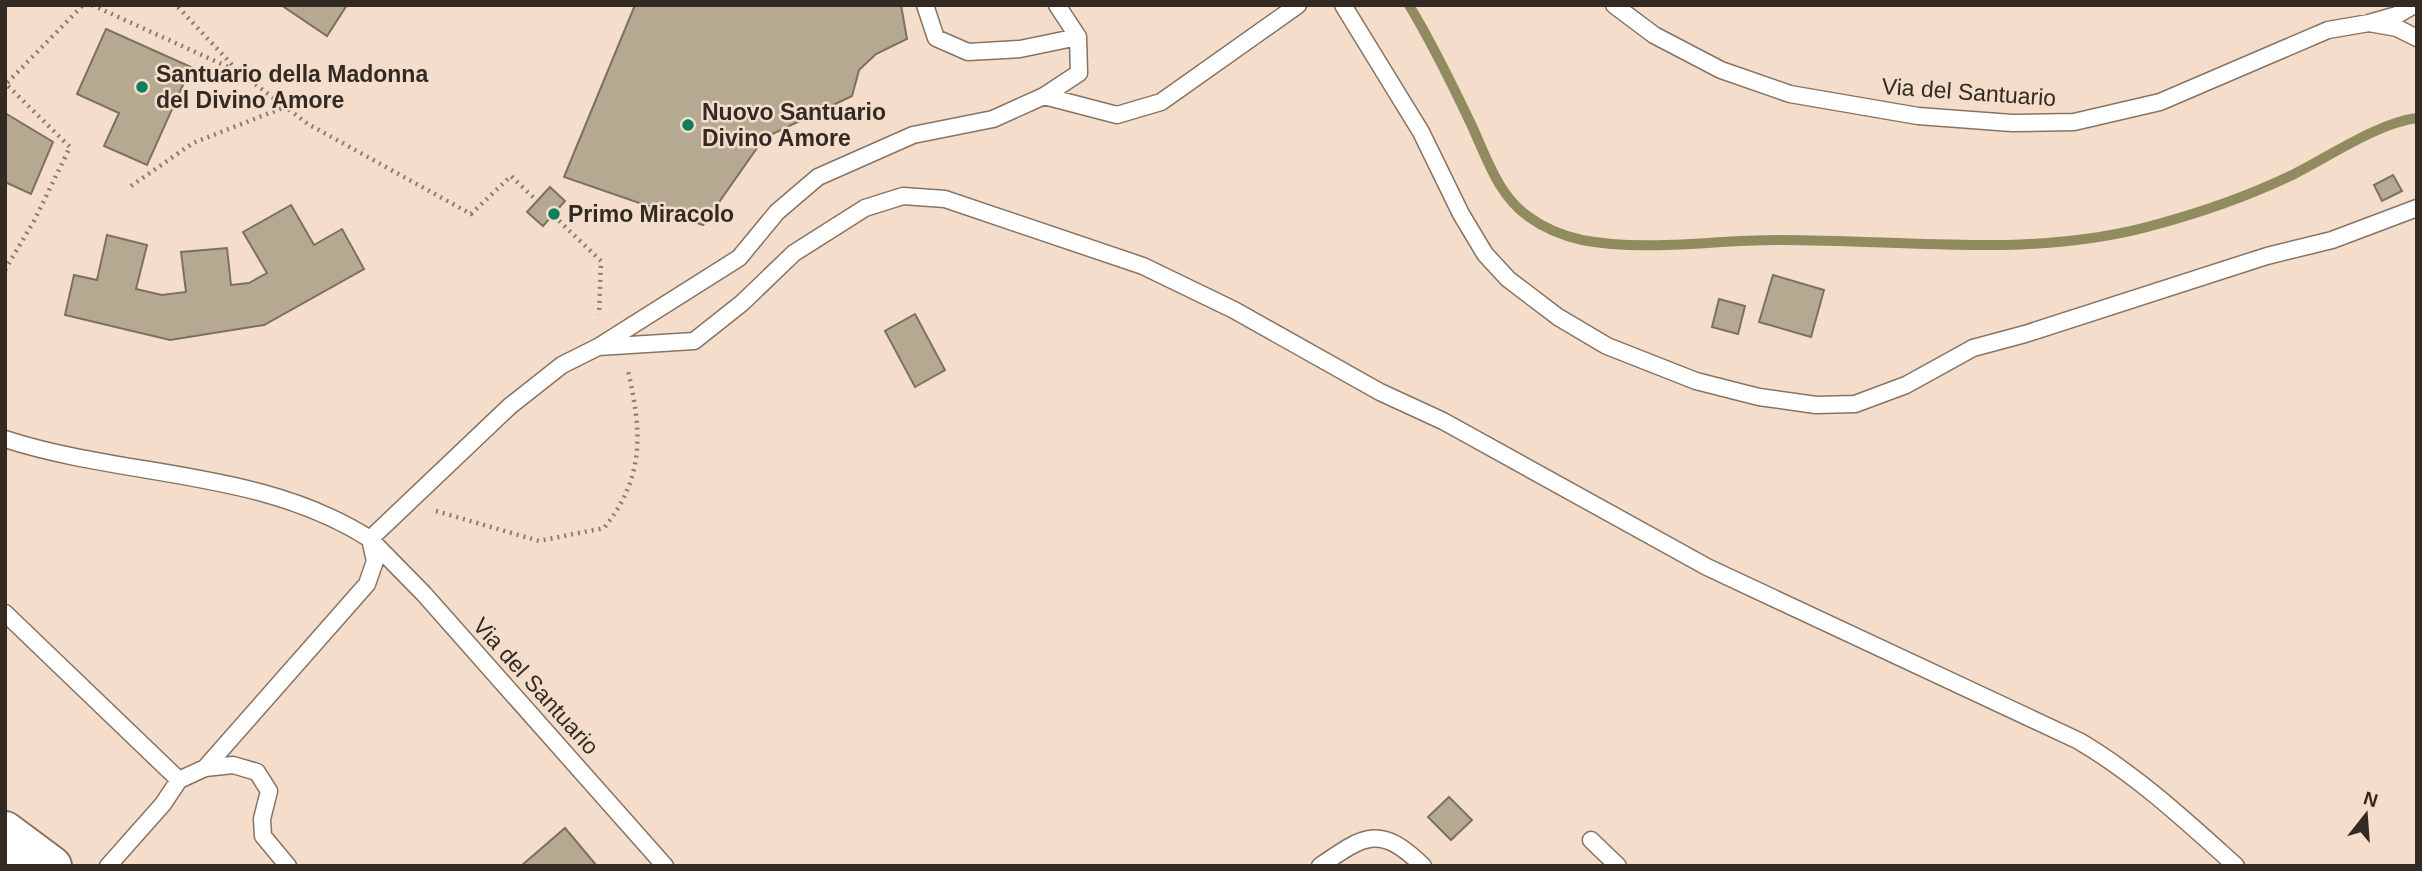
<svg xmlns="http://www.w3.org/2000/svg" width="2422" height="871" font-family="Arial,sans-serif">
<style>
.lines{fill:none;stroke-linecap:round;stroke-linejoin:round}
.stream{stroke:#908c60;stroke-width:10}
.building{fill:#b6a992;stroke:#7c715b;stroke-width:2}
.service-casing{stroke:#877363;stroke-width:19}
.secondary-casing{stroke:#877363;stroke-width:42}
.path{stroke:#8c7d71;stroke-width:4.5;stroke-dasharray:2 5;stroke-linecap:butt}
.service{stroke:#fff;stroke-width:16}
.secondary{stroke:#fff;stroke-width:38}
.poi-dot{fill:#0d7f5c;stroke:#f4decb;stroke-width:2.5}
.labels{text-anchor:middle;stroke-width:5;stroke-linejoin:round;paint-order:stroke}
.poi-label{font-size:23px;font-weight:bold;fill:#322a23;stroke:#f4decb;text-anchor:start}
.street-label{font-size:23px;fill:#322a23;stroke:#f4decb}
</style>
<rect width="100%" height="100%" fill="#f4decb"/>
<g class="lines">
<path class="stream" d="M1409 5C1432 43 1452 84 1471 124 1486 156 1498 196 1529 217 1544 228 1564 236 1582 240 1644 252 1712 240 1775 240 1902 239 2034 260 2158 224 2202 212 2248 196 2290 176 2327 158 2377 123 2417 118"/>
</g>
<path class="building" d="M281 5H347L327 36Z
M635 5H901L907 39 876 54 859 70 852 96 764 138 703 225 564 177Z
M106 29 191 67 147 165 104 146 119 113 77 94Z
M5 113 53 142 31 194 5 182Z
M2393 175 2402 191 2382 201 2374 185Z
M550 187 565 201 543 226 527 212Z
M291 205 314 245 342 229 364 269 264 325 170 340 65 315 74 275 97 280 107 235 147 245 136 289 162 295 186 292 181 252 227 248 231 285 249 283 267 273 243 232Z
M1773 275 1824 290 1811 337 1759 322Z
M1719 299 1745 306 1738 334 1712 327Z
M915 314 945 370 915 387 885 331Z
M1449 797 1472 820 1451 840 1428 817Z
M565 828 597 866H521Z"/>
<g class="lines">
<defs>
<path id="service" d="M925 5 936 38 968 52 1020 49 1078 37
M1343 5 1421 132 1461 214 1485 254 1508 279 1558 317 1607 346 1696 381 1759 397 1816 405 1855 404 1906 385 1973 348 2025 334 2267 256 2332 240 2417 208
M1614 5 1654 35 1721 70 1790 94 1918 116 2012 123 2074 122 2160 102 2328 30 2369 23
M2414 5 2397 15 2369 23 2397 28 2417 38
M1044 96 1117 115 1161 102 1298 5
M598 347 694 341 742 303 794 253 865 208 903 196 945 199 1143 266 1234 310 1380 392 1443 421 1707 567 2079 741C2138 776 2186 821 2236 866
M5 439C125 478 261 469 370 539L375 561 367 584 205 768 179 780 163 804 108 866
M5 613 179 780
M205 768 233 765 257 772 269 791 262 819 263 836 288 866
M1591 840 1618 866
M8 866 18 840
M665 866 424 594 370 539 510 406 562 365 598 347 739 258 777 212 818 177 913 135 993 119 1044 96 1079 73 1078 37 1057 5
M1320 866C1365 835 1380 824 1423 866"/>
<path id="secondary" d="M5 831 52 866"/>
</defs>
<use href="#service" class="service-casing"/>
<use href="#secondary" class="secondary-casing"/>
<path class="path" d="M92 5 239 72 308 124 471 214 511 176 536 200
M178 7 236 69
M131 186 193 143 285 107
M554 216 601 261 599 315
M5 270 34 221 70 147 6 84 83 5
M436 511 539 541 604 528C645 477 642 432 628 371"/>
<use href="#service" class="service"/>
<use href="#secondary" class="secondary"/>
</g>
<g class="poi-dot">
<circle cx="142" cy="87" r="7"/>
<circle cx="688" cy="125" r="7"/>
<circle cx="554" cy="214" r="7"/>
</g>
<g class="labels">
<g class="poi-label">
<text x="156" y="82">Santuario della Madonna<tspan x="156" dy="26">del Divino Amore</tspan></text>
<text x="702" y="120">Nuovo Santuario<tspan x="702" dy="26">Divino Amore</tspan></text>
<text x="568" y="222">Primo Miracolo</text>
</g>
<g class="street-label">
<text transform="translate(1969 92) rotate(4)" y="8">Via del Santuario</text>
<text transform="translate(536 686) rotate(48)" y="8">Via del Santuario</text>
</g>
</g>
<rect width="2422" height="871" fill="none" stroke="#322a23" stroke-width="14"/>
<g transform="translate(2366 815) rotate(17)" stroke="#f4decb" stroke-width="5" paint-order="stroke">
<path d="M0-5L12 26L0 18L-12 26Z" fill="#322a23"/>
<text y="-10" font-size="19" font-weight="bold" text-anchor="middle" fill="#322a23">N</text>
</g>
</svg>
